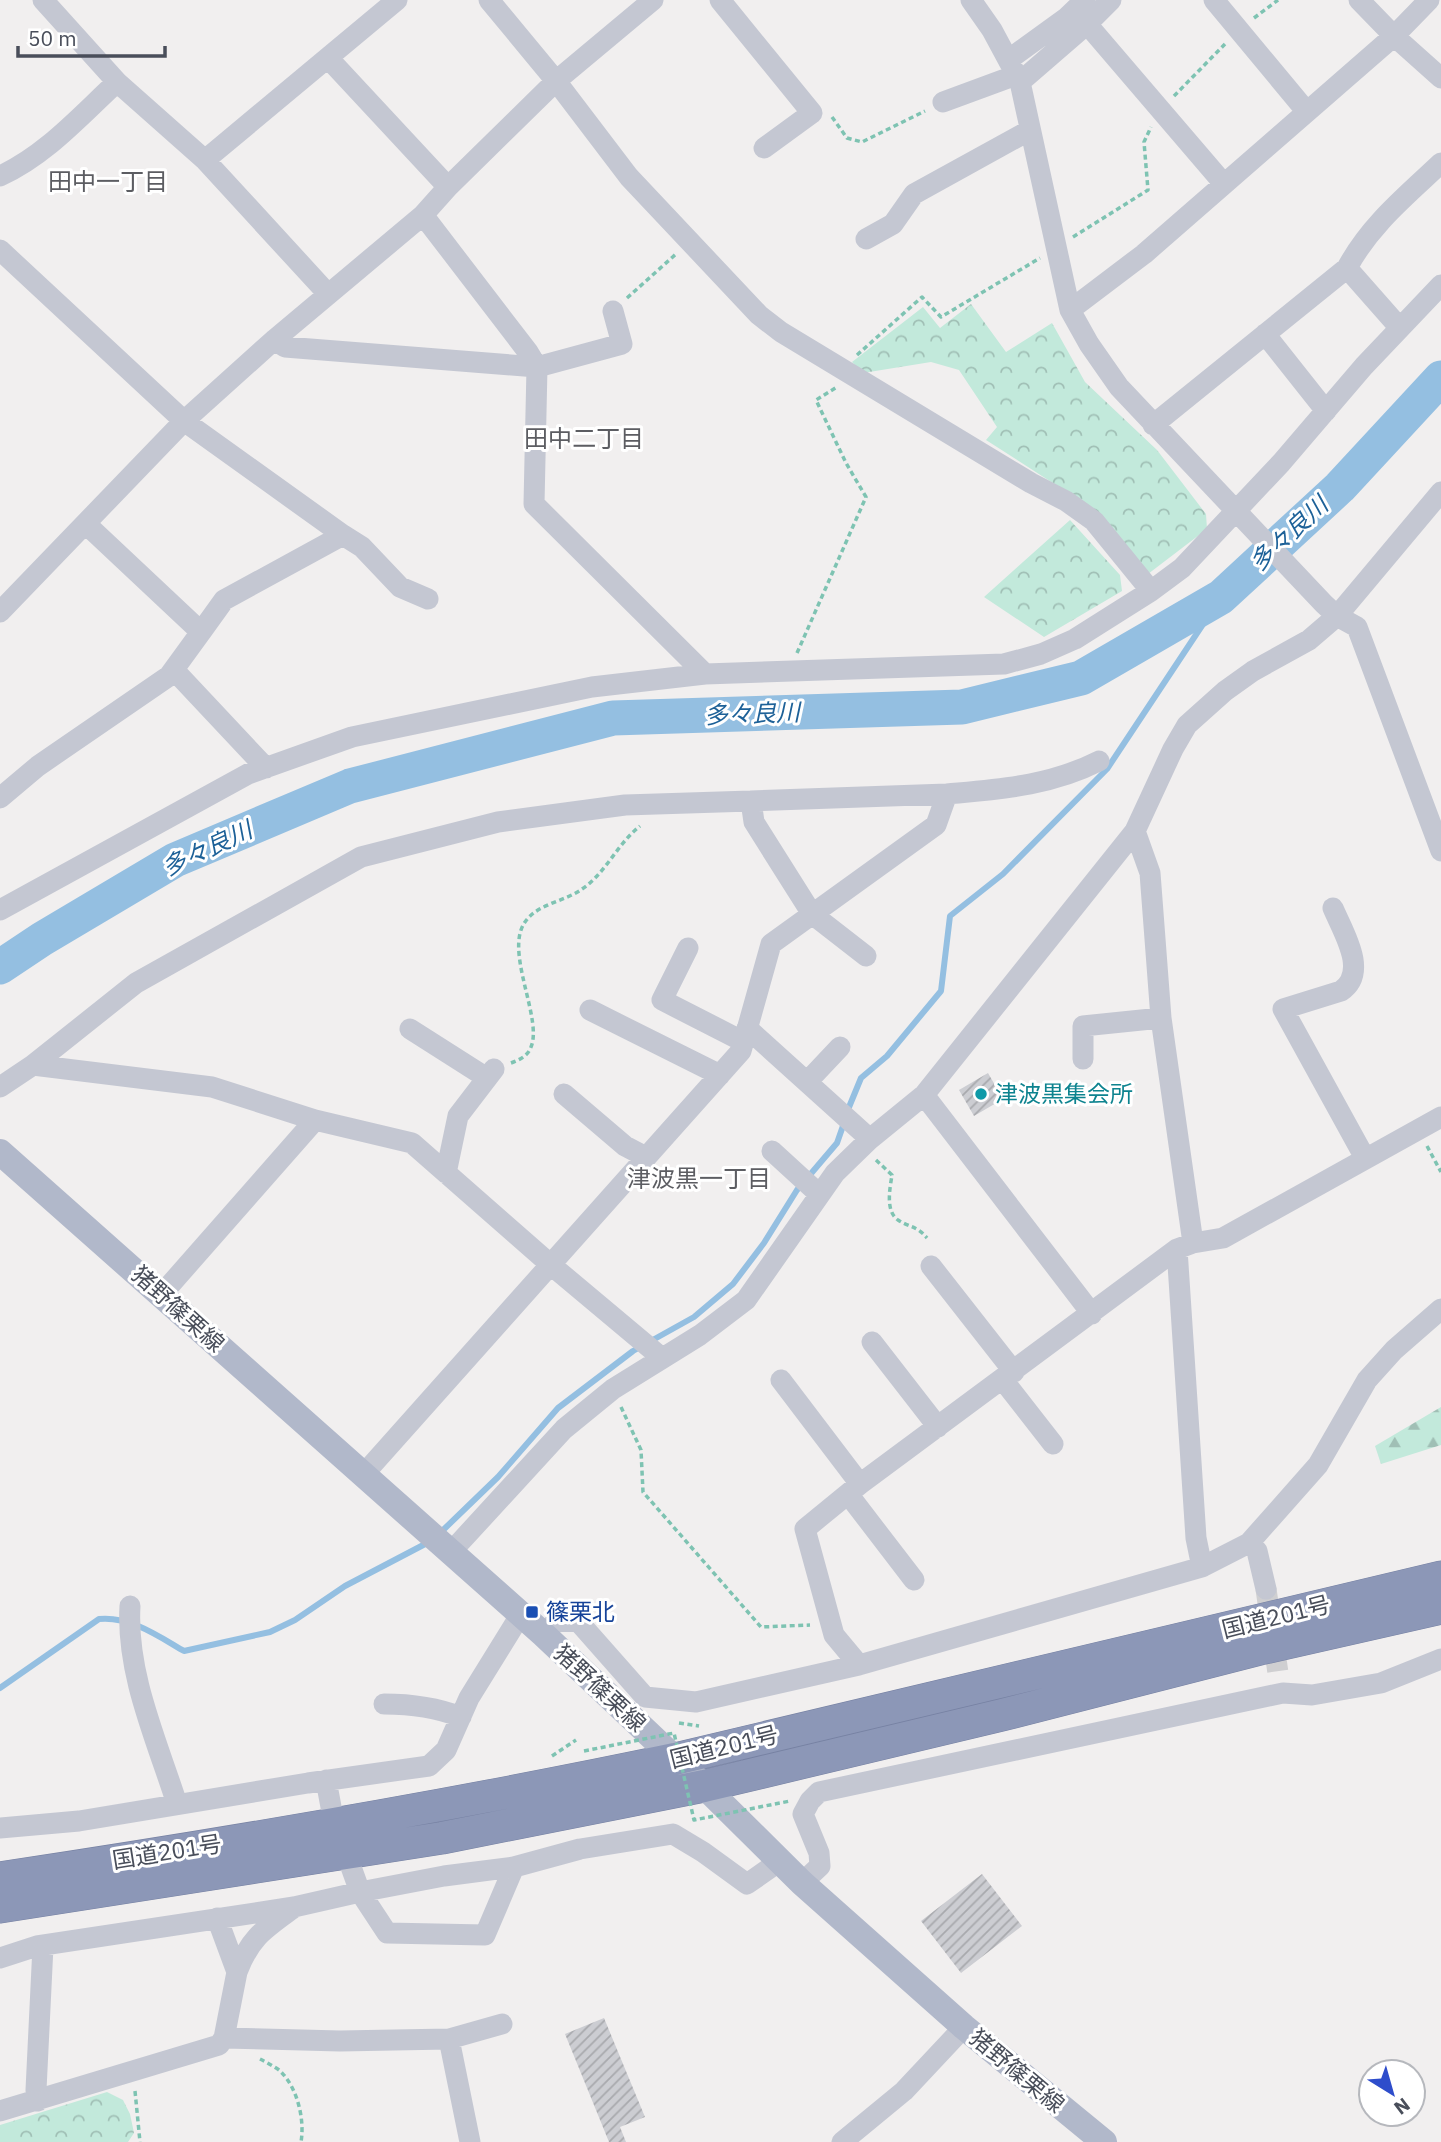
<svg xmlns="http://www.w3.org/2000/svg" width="1441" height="2142" font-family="'IBM Plex Sans','Noto Sans JP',sans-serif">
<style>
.forest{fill:url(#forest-firs)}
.park{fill:url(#park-crowns)}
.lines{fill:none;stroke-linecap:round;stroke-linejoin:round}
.stream{stroke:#94bfe1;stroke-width:6}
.river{stroke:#94bfe1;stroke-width:35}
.building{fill:url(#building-hatch)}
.minor-tunnel{stroke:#cfcfd1;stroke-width:21;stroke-dasharray:21 10;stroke-linecap:butt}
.highway-casing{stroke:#7782a3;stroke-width:33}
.path{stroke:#7ec3b2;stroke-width:3.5;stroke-dasharray:5 3.5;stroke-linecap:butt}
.minor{stroke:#c4c7d2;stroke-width:21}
.major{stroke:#b1b8ca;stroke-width:26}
.highway{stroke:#8c97b7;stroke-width:32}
.path-bridge{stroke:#7ec3b2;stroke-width:3.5;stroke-dasharray:5 3.5;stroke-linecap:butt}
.culture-dot{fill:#0f9aa8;stroke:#fff;stroke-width:2.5}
.transit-dot{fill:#1a4fb4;stroke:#fff;stroke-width:2.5}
.labels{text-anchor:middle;stroke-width:6;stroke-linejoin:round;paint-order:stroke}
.culture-label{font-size:23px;fill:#0d838f;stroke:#fff;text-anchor:start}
.street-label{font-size:23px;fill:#494e5a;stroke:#fff}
.transit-label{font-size:23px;fill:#164399;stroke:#fff;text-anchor:start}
.neighbourhood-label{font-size:24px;fill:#5c5d62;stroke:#fff}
.water-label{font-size:24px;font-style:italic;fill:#1d6198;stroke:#fff}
</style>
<defs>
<pattern id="forest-firs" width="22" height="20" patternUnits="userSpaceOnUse" patternTransform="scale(1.75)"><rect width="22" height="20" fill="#c2e9db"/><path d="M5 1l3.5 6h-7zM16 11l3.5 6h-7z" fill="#a0bfb5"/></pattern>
<pattern id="park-crowns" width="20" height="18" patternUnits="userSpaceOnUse" patternTransform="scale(1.75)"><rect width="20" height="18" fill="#c2e9db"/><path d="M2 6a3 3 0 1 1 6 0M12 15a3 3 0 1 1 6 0" fill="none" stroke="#a0bfb5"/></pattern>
<pattern id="building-hatch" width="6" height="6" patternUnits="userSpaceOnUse" patternTransform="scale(1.75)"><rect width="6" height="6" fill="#cccdd2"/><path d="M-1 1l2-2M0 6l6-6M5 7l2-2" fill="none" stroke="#a8a9ad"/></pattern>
</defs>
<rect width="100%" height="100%" fill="#f1efef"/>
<path class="forest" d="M1441 1407V1445L1381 1464 1375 1446Z"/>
<path class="park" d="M971 304 1006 352 1052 323 1085 382 1157 450 1206 514 1207 529 1148 574 1090 507 986 440 997 427 959 370 931 362 863 373 852 362 923 307 940 328Z
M1070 520 1120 575 1122 591 1044 637 984 597Z
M107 2092 123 2100 130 2114 134 2133 128 2142H0V2125Z"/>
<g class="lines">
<path class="stream" d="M847 1112 861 1078 887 1056 941 991 950 916 1003 874 1107 769 1221 597
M440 1533 498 1477 558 1408 633 1351 694 1317 733 1284 764 1243 797 1190 837 1143 844 1123
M0 1688 99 1619C130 1616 158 1636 184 1651L270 1632 295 1620 345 1586 429 1542"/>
<path class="river" d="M0 967 42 939 175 860 350 786 613 718 962 707 1081 678 1221 597 1340 487 1441 378"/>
</g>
<path class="building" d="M988 1073 1003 1099 974 1116 959 1090Z
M982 1874 1022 1926 961 1973 921 1921Z
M604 2018 645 2117 620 2127 626 2142H609L565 2034Z"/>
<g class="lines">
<path class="minor-tunnel" d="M1266 1589 1278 1673"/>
<defs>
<path id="highway" d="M0 1878C226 1844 451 1806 675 1759L1441 1577
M0 1907 442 1838 704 1786 1002 1715 1260 1649 1441 1608"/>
</defs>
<use href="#highway" class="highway-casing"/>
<path class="path" d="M1254 18 1278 0
M1174 96 1225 44
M832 117 847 138 862 142 925 111
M1073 237 1148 190 1144 142 1151 127
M627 298 676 254
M857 355 922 297 941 317 1040 258
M797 653 866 497 846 463 816 400 837 387
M511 1063C519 1060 528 1056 531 1047 542 1021 510 962 521 930 530 904 563 903 582 889 606 873 617 844 640 826
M1427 1146 1441 1172
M876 1160 892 1175C890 1188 885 1211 898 1220 910 1228 916 1225 927 1238
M621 1407 641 1450 643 1492 761 1627 810 1625
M679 1723 699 1726
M552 1756 576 1740
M260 2059C266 2062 273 2066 279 2070 297 2086 305 2119 301 2142
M135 2091 140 2142"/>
<path class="minor" d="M43 0 117 82 205 160
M489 0 556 81 629 177 759 315 781 332 1031 483 1066 501 1094 521 1151 591
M720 0 812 113 764 148
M971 0 992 30 1020 82 1070 310 1089 344 1119 387 1324 604 1337 616 1357 627 1441 851
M1214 0 1307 112
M1359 0 1394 36 1441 78
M1087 24 1224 184
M328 58 448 187
M1008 60 1066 18 1085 0
M1020 82 1087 24 1111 0
M943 102 1016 75
M0 176C46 155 80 116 117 82
M423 215 528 352 537 367 622 344 613 311
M866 239 893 224 914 194 1030 130
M0 250 184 421 343 535 224 600 201 632
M1347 268 1399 327
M328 294 205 160 397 0
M1070 310 1144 254 1394 36 1429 0
M1265 334 1326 411
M274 340 285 347 537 367 534 504 705 674
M1153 425 1347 268C1370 225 1406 196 1441 163
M343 535 362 547 400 587 428 599
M0 612 184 421 274 340 423 215 448 187 556 81 653 0
M174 670 266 768
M947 794C1000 789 1050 786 1099 761
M0 798 38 766 169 676 201 632 86 524
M1135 831 1150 873 1161 1018 1193 1243
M1333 908C1343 932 1369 972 1341 991L1283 1009 1365 1158
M0 910 248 774 352 737 592 687 705 674 1004 664 1041 654 1075 639 1151 591 1182 568 1281 463 1364 366 1441 285
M688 948 662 1000 744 1042
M590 1010 720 1075
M747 1028 870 1139
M410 1029 487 1078
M1083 1059V1026L1161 1018
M33 1065 212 1087 315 1120 162 1294
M807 1082 840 1047
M0 1087 33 1065 136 983 361 857 498 822 625 805 751 801
M564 1094 625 1146 646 1157
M924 1095 1092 1314
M315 1120 412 1143 551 1265 662 1358
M772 1151 819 1194
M446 1173 458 1116 494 1069
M1177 1249 1196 1538 1202 1567
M931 1266 1014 1372
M872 1342 938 1427
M781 1380 860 1484
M1003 1380 1053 1444
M363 1475 741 1051 771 944 936 825 947 794 751 801 754 822 812 914 866 956
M848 1494 914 1580
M1249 1543 1257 1551 1266 1589
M451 1552 564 1429 613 1389 700 1335 746 1300 835 1173 870 1139 924 1095 1135 831 1173 749 1187 725 1225 691 1253 671 1309 640 1337 616 1441 492
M130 1606C126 1674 157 1741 177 1804
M543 1634 556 1622 577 1620 645 1697 696 1702 859 1665 1202 1567 1249 1543 1318 1465 1367 1380 1394 1350 1441 1309
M859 1665 834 1635 805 1529 860 1484 1177 1249 1193 1243 1223 1238 1441 1117
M384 1704C411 1704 435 1707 461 1717
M326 1780 334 1823
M0 1828 79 1821 308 1783 429 1766 446 1750 469 1698 521 1614
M346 1853 360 1892 387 1933 485 1935 514 1867
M802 1883 820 1866 819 1853 803 1814 810 1801 819 1792 1283 1693 1312 1695 1381 1683 1441 1659
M0 1958 37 1946 294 1907 360 1892 444 1876 514 1867 580 1849 673 1834 703 1852 747 1884 780 1861
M237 1972C250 1938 263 1930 292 1909
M224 2038 340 2041 449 2039 502 2024
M449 2039 470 2142
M38 2101 36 2090 43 1946
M0 2111 219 2045 224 2038 237 1972 217 1918
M842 2142 904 2091 964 2027"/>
<path class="major" d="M0 1152 543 1634 704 1786 802 1883 964 2027 1104 2142"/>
<use href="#highway" class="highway"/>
<path class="path-bridge" d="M584 1751 674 1733 694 1820 790 1801"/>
</g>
<circle class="culture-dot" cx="981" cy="1094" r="7"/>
<rect class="transit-dot" x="525" y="1605" width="14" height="14" rx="3.5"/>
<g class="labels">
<g class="culture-label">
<text x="995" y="1102">津波黒集会所</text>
</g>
<g class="street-label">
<text transform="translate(178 1309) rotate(42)" y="8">猪野篠栗線</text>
<text transform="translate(1276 1617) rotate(-14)" y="8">国道201号</text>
<text transform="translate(600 1688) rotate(43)" y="8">猪野篠栗線</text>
<text transform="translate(724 1747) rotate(-14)" y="8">国道201号</text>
<text transform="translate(167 1852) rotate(-9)" y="8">国道201号</text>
<text transform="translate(1017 2071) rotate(40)" y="8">猪野篠栗線</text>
</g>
<g class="transit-label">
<text x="546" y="1620">篠栗北</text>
</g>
<g class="neighbourhood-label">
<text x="108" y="190">田中一丁目</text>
<text x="584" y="447">田中二丁目</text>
<text x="699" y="1187">津波黒一丁目</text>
</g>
<g class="water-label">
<text transform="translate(1289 534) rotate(-43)" y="8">多々良川</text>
<text transform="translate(752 714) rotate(-2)" y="8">多々良川</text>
<text transform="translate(207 849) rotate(-25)" y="8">多々良川</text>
</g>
</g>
<g transform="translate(1392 2093) rotate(143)"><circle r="33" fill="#ffffff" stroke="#b6b8bd" stroke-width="2"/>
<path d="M0-5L12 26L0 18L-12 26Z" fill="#2e4dcb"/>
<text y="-10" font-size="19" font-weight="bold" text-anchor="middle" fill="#494e5a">N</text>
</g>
<path d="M18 46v10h147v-10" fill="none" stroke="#494e5a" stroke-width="3.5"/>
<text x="28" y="46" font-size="21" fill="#494e5a" stroke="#ffffff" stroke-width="5" paint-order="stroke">50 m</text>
</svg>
